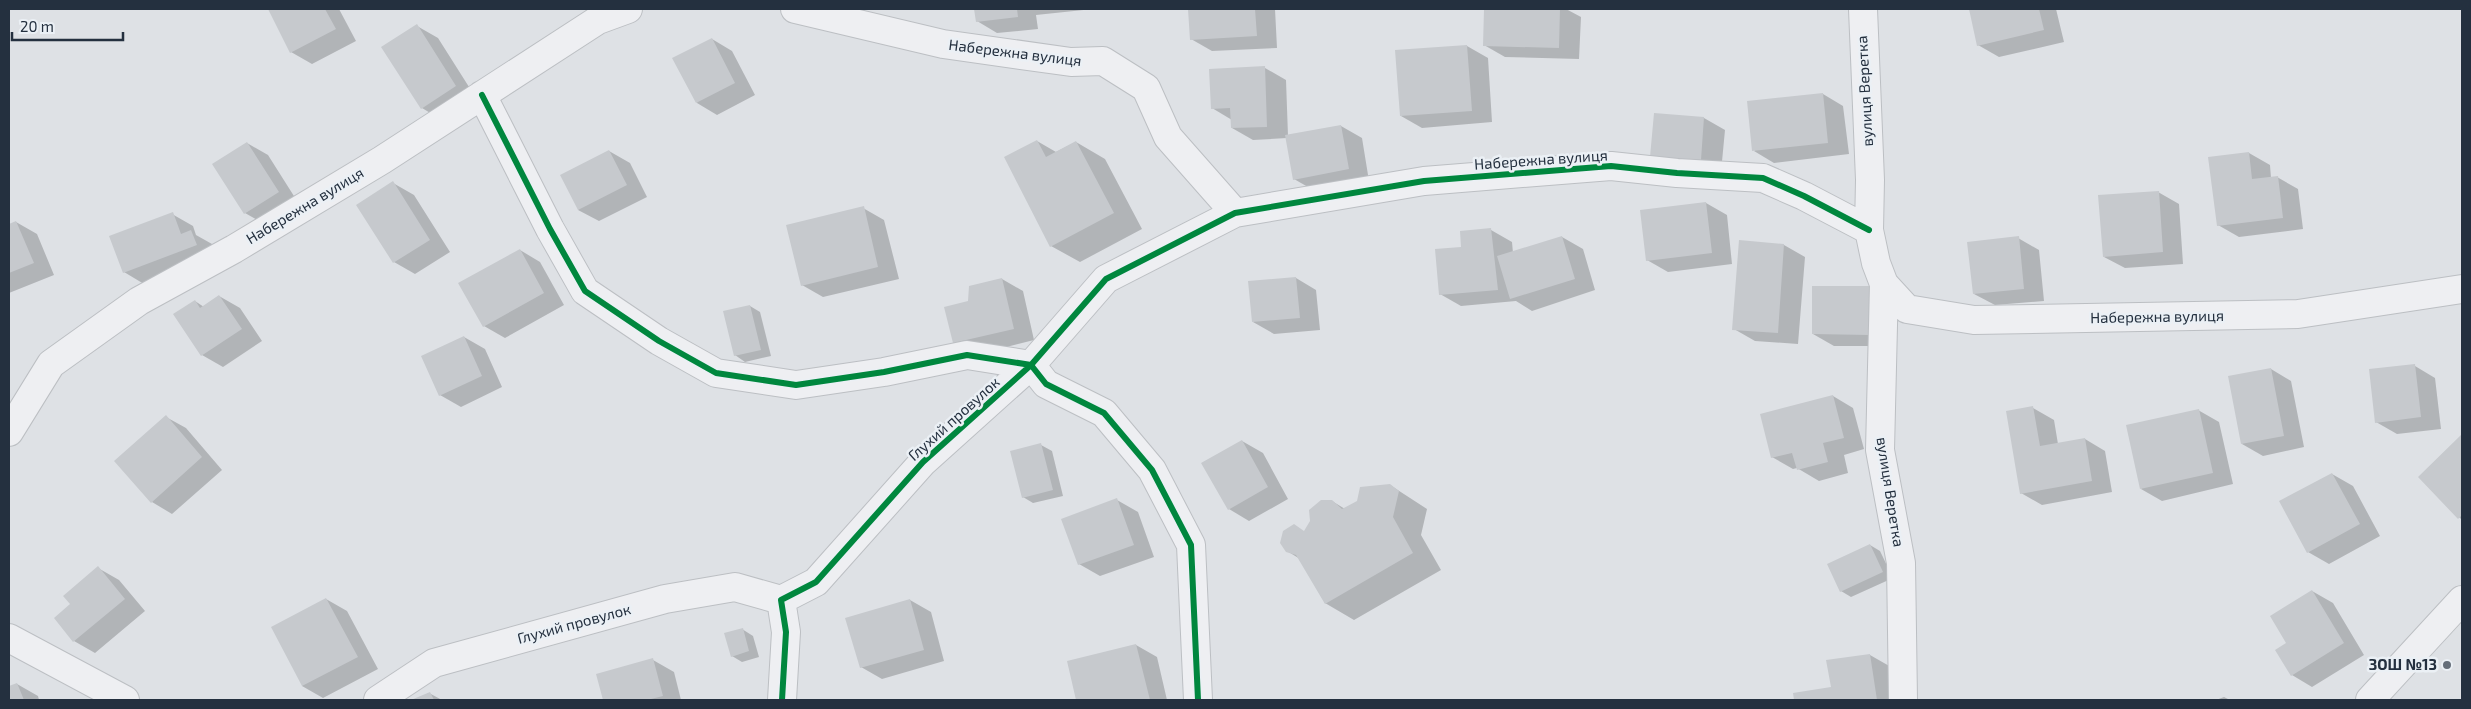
<svg xmlns="http://www.w3.org/2000/svg" width="2471" height="709" font-family="'Exo 2',sans-serif">
<style>
.shadow{fill:#0003}
.building{fill:#c6c9cd}
.lines{fill:none;stroke-linecap:round;stroke-linejoin:round}
.street-casing{stroke:#bcbfc3;stroke-width:30}
.street{stroke:#eeeff2;stroke-width:28}
.cycleway-casing{stroke:#ebf0f5;stroke-width:9}
.cycleway{stroke:#00873e;stroke-width:6}
.poi-dot{fill:#656e79;stroke:#ebf0f5;stroke-width:2}
.labels{text-anchor:middle;stroke-width:5;stroke-linejoin:round;paint-order:stroke}
.street-label{font-size:15px;fill:#24303f;stroke:#ebf0f5}
.poi-label{font-size:15px;font-weight:bold;fill:#24303f;stroke:#ebf0f5;text-anchor:end}
</style>
<rect width="100%" height="100%" fill="#dee1e5"/>
<path class="shadow" d="M269 9H339L356 41 312 64 291 52Z
M976 9H1093L1036 15 1038 29 997 33 977 21Z
M1190 9H1275L1277 48 1212 51 1191 39Z
M1485 9H1566L1581 17 1579 59 1505 57 1484 45Z
M1970 9H2056L2064 42 1999 57 1978 45Z
M417 26 438 38 476 98 442 120 422 108Z
M712 39 732 51 755 95 717 115 697 103Z
M1467 46 1488 58 1492 122 1422 128 1401 116Z
M1265 68 1286 80 1288 136 1341 126 1362 138 1369 181 1315 191 1294 179 1287 138 1253 140 1232 128V120L1212 108Z
M1823 94 1843 106 1849 154 1774 163 1754 151Z
M1655 114 1704 118 1725 130 1721 172 1652 156Z
M1037 141 1056 152 1076 142 1105 159 1142 229 1080 262 1051 246Z
M247 143 268 155 299 204 266 225 245 213Z
M609 151 630 163 647 197 599 221 578 210Z
M2249 153 2270 165 2271 178 2277 177 2298 189 2303 229 2239 237 2218 225Z
M393 183 414 195 450 252 415 274 394 262Z
M2158 192 2179 204 2183 264 2125 268 2104 257Z
M1706 203 1727 215 1732 264 1668 272 1647 260Z
M863 208 884 220 899 279 823 297 802 285Z
M172 214 193 226 196 235 212 244 217 257 144 284 124 272Z
M16 222 37 234 54 275 9 293V226Z
M1491 230 1512 242 1513 253 1562 237 1583 249 1595 290 1532 311 1516 301 1461 306 1440 294 1463 248Z
M2018 238 2039 250 2044 301 1995 305 1974 294Z
M1740 242 1784 245 1805 257 1798 344 1755 341 1734 329Z
M520 250 540 262 564 305 505 338 484 326Z
M1296 278 1316 290 1320 330 1274 334 1253 322Z
M1002 279 1023 291 1034 340 975 355 954 343Z
M1869 287 1890 299 1889 346H1834L1813 334Z
M219 296 240 308 262 341 223 367 202 355 195 301 204 307Z
M750 306 760 312 771 356 745 362 735 355Z
M464 337 485 349 502 387 461 407 440 395Z
M2415 366 2435 378 2441 429 2397 434 2376 422Z
M2271 369 2291 381 2304 447 2263 456 2242 444Z
M1833 396 1853 408 1864 449 1844 455 1848 473 1819 481 1797 468 1793 469 1772 457Z
M2033 408 2054 420 2058 444 2085 439 2105 451 2112 492 2042 505 2021 493Z
M2198 410 2219 422 2233 484 2162 501 2141 489Z
M166 417 186 428 222 470 172 514 152 502Z
M2462 435V520L2419 477Z
M1242 441 1263 453 1288 499 1249 521 1229 509Z
M1041 445 1052 451 1063 496 1033 503 1023 497Z
M2332 474 2353 486 2380 536 2329 564 2308 552Z
M1390 485 1427 509 1421 535 1441 570 1354 620 1325 603 1300 559 1287 551 1332 501 1345 509Z
M1117 500 1138 512 1154 557 1100 576 1079 564Z
M1870 545 1880 551 1893 578 1851 597 1841 591Z
M98 568 119 580 145 611 95 653 74 641 72 604Z
M2312 591 2333 603 2364 655 2312 687 2292 675Z
M326 599 347 611 378 669 323 698 302 686Z
M910 600 931 612 944 661 882 679 861 667Z
M742 629 753 636 759 657 742 662 732 656Z
M1136 645 1157 657 1167 700H1078L1068 662Z
M1870 655 1891 667 1896 700H1796L1795 694 1832 688Z
M653 660 674 672 681 700H604L598 675Z
M17 684 38 696 39 700H9V688Z
M429 693 442 700H414Z
M2224 697 2230 700H2216Z"/>
<path class="building" d="M268 9H325L336 29 290 53Z
M974 9H1017L1018 17 976 22Z
M1188 9H1255L1257 36 1190 40Z
M1484 9H1560L1559 48 1483 46Z
M1969 9H2039L2044 30 1977 46Z
M417 24 456 86 421 109 381 47Z
M712 38 735 83 696 103 672 58Z
M1467 45 1472 111 1400 116 1395 50Z
M1265 66 1267 127 1231 128 1230 108 1211 109 1209 69Z
M1823 93 1828 143 1752 151 1747 101Z
M1654 113 1704 117 1701 160 1650 157Z
M1341 125 1349 169 1293 180 1285 135Z
M1037 140 1046 157 1076 141 1114 213 1050 247 1004 157Z
M247 142 279 192 244 214 212 164Z
M609 150 627 185 578 210 560 175Z
M2249 152 2252 179 2278 176 2283 218 2217 226 2208 157Z
M393 181 430 240 393 263 356 205Z
M2159 191 2163 252 2103 257 2098 195Z
M1706 202 1712 253 1646 261 1640 210Z
M864 206 878 267 801 286 786 225Z
M173 212 181 234 191 230 197 245 123 273 109 236Z
M16 221 34 263 9 273V224Z
M1491 228 1498 290 1439 295 1435 249 1461 247 1460 231Z
M1562 236 1575 279 1510 299 1497 256Z
M2019 236 2024 289 1973 294 1967 242Z
M1739 240 1784 244 1778 333 1732 330Z
M520 249 544 293 483 327 458 283Z
M1296 277 1300 318 1252 322 1248 281Z
M1002 278 1014 329 953 343 944 307 968 301 969 286Z
M1812 286H1869V335L1812 334Z
M219 295 242 329 201 356 173 314 195 300 200 308Z
M750 305 761 350 734 356 723 311Z
M464 336 482 376 439 396 421 356Z
M2415 364 2421 417 2375 423 2369 369Z
M2271 368 2284 436 2241 444 2228 376Z
M1833 395 1844 438 1823 443 1828 462 1797 470 1792 453 1771 458 1760 414Z
M2033 406 2040 446 2085 438 2092 481 2020 494 2006 411Z
M2199 409 2213 473 2140 489 2126 425Z
M166 415 202 457 151 503 114 461Z
M2462 434V515L2458 519 2418 477Z
M1242 440 1268 487 1228 510 1201 463Z
M1041 443 1053 490 1022 498 1010 451Z
M2332 473 2360 524 2307 553 2279 501Z
M1390 484 1399 491 1393 517 1413 553 1325 604 1296 555 1286 552 1280 543 1283 531 1294 524 1304 531 1310 521 1309 510 1321 500H1332L1342 509 1357 501 1360 487Z
M1117 498 1134 545 1078 565 1061 519Z
M1870 544 1883 572 1840 592 1827 564Z
M98 566 125 599 73 642 54 618 70 604 63 596Z
M2312 590 2344 643 2291 676 2275 650 2286 643 2270 616Z
M326 598 358 657 302 686 271 627Z
M910 599 924 650 860 668 845 618Z
M743 628 749 651 731 657 724 633Z
M1136 644 1150 700H1076L1067 661Z
M1870 654 1877 700H1794L1793 693 1831 687 1826 660Z
M653 658 663 696 647 700H603L596 674Z
M17 683 24 700H9V686Z
M430 692 434 700H411Z"/>
<g class="lines">
<defs>
<path id="street" d="M795 9 943 44 1071 62 1103 61 1146 88 1168 137 1235 213
M1863 9 1870 180 1869 230 1876 263 1884 284 1907 309 1974 320 2298 314 2462 289
M482 95 550 229 585 291 659 341 716 373 796 385 884 372 967 355 1031 365 1046 384 1104 413 1152 470 1191 545 1198 700
M1884 284 1880 450 1901 563 1903 700
M9 432 51 364 139 301 234 249 382 160 598 20 628 9
M9 638 125 700
M378 700 434 663 665 599 735 587 781 600
M782 700 786 632 781 600 816 582 923 462 1031 365 1106 279 1235 213 1424 181 1611 166 1677 173 1763 178 1804 196 1869 230
M2370 700 2462 600"/>
</defs>
<use href="#street" class="street-casing"/>
<use href="#street" class="street"/>
<defs>
<path id="cycleway" d="M482 95 550 229 585 291 659 341 716 373 796 385 884 372 967 355 1031 365 1046 384 1104 413 1152 470 1191 545 1198 700
M782 700 786 632 781 600 816 582 923 462 1031 365 1106 279 1235 213 1424 181 1611 166 1677 173 1763 178 1804 196 1869 230"/>
</defs>
<use href="#cycleway" class="cycleway-casing"/>
<use href="#cycleway" class="cycleway"/>
</g>
<circle class="poi-dot" cx="2447" cy="665" r="5"/>
<g class="labels">
<g class="street-label">
<text transform="translate(1015 53) rotate(7)" y="5">Набережна вулиця</text>
<text transform="translate(1865 91) rotate(-93)" y="5">вулиця Веретка</text>
<text transform="translate(1541 160) rotate(-4)" y="5">Набережна вулиця</text>
<text transform="translate(305 206) rotate(-31)" y="5">Набережна вулиця</text>
<text transform="translate(2157 317) rotate(-1)" y="5">Набережна вулиця</text>
<text transform="translate(954 419) rotate(-42)" y="5">Глухий провулок</text>
<text transform="translate(1890 492) rotate(81)" y="5">вулиця Веретка</text>
<text transform="translate(574 624) rotate(-15)" y="5">Глухий провулок</text>
</g>
<g class="poi-label">
<text x="2437" y="670">ЗОШ №13</text>
</g>
</g>
<rect width="2471" height="709" fill="none" stroke="#24303f" stroke-width="20"/>
<path d="M12 32v8h111v-8" fill="none" stroke="#24303f" stroke-width="2.5"/>
<text x="20" y="32" font-size="15" fill="#24303f" stroke="#ebf0f5" stroke-width="4" paint-order="stroke">20 m</text>
</svg>
